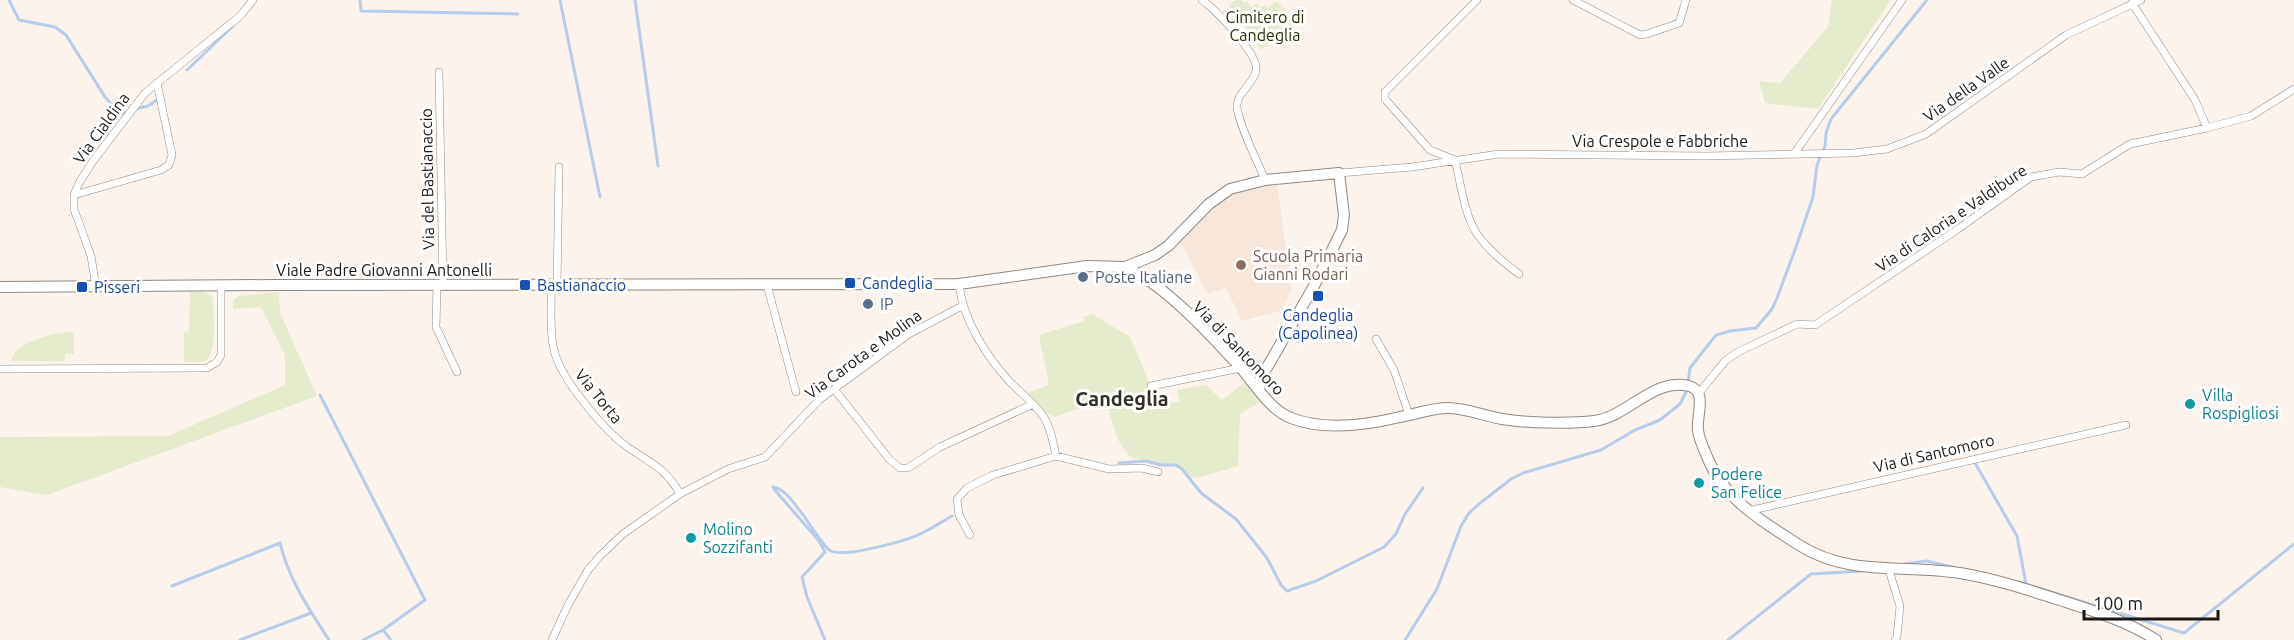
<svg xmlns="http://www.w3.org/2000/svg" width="2294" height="640" font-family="Ubuntu,sans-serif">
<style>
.built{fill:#f6e7da}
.green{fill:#e5ebcd}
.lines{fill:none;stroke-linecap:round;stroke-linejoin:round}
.stream{stroke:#b6ccea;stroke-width:3}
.minor-casing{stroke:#908882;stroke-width:8}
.secondary-casing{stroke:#908882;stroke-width:12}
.minor{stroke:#fff;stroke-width:7}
.secondary{stroke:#fff;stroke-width:10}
.education-dot{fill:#8d6e63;stroke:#fff;stroke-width:2}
.service-dot{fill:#5c6f8a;stroke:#fff;stroke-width:2}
.transit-dot{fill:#1a4fb4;stroke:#fff;stroke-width:2}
.culture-dot{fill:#0f9aa8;stroke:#fff;stroke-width:2}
.labels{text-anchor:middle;stroke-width:6;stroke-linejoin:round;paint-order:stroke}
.park-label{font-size:16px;fill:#292e02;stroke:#fff}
.street-label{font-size:16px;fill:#1a1714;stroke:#fff}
.education-label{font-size:16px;fill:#785e54;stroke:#fff;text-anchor:start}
.service-label{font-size:16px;fill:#4e5e75;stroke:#fff;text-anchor:start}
.transit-label{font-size:16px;fill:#164399;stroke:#fff;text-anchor:start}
.culture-label{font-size:16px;fill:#0d838f;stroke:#fff;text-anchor:start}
.quarter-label{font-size:20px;font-weight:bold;fill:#332d27;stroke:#fff}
</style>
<rect width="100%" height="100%" fill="#fcf4ec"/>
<path class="built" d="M1277 184 1292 290 1281 311 1242 321 1226 288 1208 294 1181 242 1215 205 1229 195 1242 191Z"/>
<path class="green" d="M1236 0H1241L1244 3 1247 1 1251 7 1257 3 1260 8 1264 5 1267 8 1277 1 1295 26 1261 50 1229 5Z
M1832 0H1891L1818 109 1765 103 1759 81 1780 83 1828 27Z
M190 292C198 292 209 290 213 299 213 312 218 354 205 361 200 363 192 362 185 362L184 359V332L189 331Z
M279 292 280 313 317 396 47 495 0 487V437L168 436 285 385V355L261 307 233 309V301L239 296Z
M1092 314 1130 337 1151 386 1149 394 1159 405 1180 401 1177 390 1206 385 1222 400 1244 383 1260 402 1240 414 1238 466 1197 478 1188 476 1180 468 1130 457 1118 440 1105 400 1054 417 1037 407 1024 394 1049 385 1039 335 1084 321 1083 317Z
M74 332V354H65V361H11C14 341 57 332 74 332Z"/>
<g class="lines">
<path class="stream" d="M9 0 19 20 55 27 66 35 105 97 120 114 129 112
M360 0 361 11 518 14
M560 0 600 197
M635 0 658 166
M187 70 233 26
M135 109 148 106 157 100
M1688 383 1690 368 1716 335 1730 331 1756 328 1772 309 1777 298 1796 247 1813 197 1817 165 1825 146 1826 133 1831 119 1927 0
M320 395 425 600 383 630 363 640
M1119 463 1146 461 1161 465H1176L1182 469 1201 493 1236 519 1267 558 1281 585 1287 591 1316 581 1384 547 1396 534 1405 514 1423 488
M1975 463 2017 536 2026 584
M773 487C785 489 793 502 800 511 807 519 824 548 831 551 845 558 910 540 924 532 934 527 943 521 952 516
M774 489 819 541 825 552 802 577 807 597 825 640
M1905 564 1926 561 1957 568
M2019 582 2184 633 2294 544
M172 586 280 543C289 580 309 609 329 640
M383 630 391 640
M240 640 311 613
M1405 640 1437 589 1461 526 1469 513 1479 504 1511 479 1523 473 1601 450 1635 430 1660 420 1680 404 1687 390
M1728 640 1811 574 1863 571"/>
<defs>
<path id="minor" d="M1202 0C1215 9 1260 55 1256 71 1253 85 1236 93 1237 107 1239 126 1258 162 1265 180
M1477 0 1385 92V99L1430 150 1455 160C1461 184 1464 214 1477 234 1488 250 1503 262 1519 274
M1573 0 1640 35 1647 34 1679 23 1686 0
M2132 3 2195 100 2207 128
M439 72 443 284
M1794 154 1902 0
M1339 173 1412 167 1499 154 1706 156 1853 153 1887 149 1926 134 2066 35 2141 0
M74 195 161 170 169 165 172 155 157 83
M959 284C963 320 986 356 1010 382 1021 393 1035 404 1043 416 1051 427 1053 443 1056 456
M437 285 436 327 457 372
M557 285 559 167
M767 285 796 392
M551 286C552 307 549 330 554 350 560 378 603 429 626 446 649 462 666 468 680 494
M96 287 91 256 74 209V195L79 183 93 161 145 93 240 16 253 0
M1376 339 1394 370 1409 415
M0 369 207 368 217 362 221 355V285
M1151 386 1241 368
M834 389 890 460 900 468H908L940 447 1031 405
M1699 393 1725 361 1738 352 1797 324 1815 325 1958 229 2031 177 2059 172 2082 174 2130 144 2207 128 2251 116 2294 89
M1748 511 2126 425
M970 535 959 515 957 499 967 488 993 475 1056 456 1109 469 1142 468 1158 472
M1889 570 1900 606 1897 637 1895 640
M552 640 568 605 588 570 600 556 623 534 680 494 728 469 765 457 819 400 909 334 962 306"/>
<path id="secondary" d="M1125 267C1164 284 1210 334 1240 367 1255 384 1269 409 1291 418 1324 431 1367 425 1400 417 1416 414 1432 408 1448 408 1466 408 1484 416 1502 419 1526 423 1570 424 1594 421 1628 417 1653 377 1689 386 1708 391 1696 416 1698 430 1699 440 1704 449 1708 459 1725 500 1763 522 1799 545 1849 577 1905 564 1960 573 1996 579 2032 591 2066 602 2097 612 2129 622 2156 640
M0 287 273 285 959 284 1087 266 1125 267 1155 255 1168 246 1209 204 1230 189 1265 180 1339 173 1344 215 1342 230 1314 286 1262 376 1259 390"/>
</defs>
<use href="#minor" class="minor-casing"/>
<use href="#secondary" class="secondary-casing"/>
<use href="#minor" class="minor"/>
<use href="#secondary" class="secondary"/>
</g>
<circle class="education-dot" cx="1241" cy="265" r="6"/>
<g class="service-dot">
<circle cx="1083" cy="277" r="6"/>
<circle cx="868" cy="304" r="6"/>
</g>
<g class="transit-dot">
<rect x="844" y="277" width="12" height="12" rx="3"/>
<rect x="519" y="279" width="12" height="12" rx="3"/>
<rect x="76" y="281" width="12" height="12" rx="3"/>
<rect x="1312" y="290" width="12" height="12" rx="3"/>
</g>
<g class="culture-dot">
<circle cx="2190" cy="404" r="6"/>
<circle cx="1699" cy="483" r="6"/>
<circle cx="691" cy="538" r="6"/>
</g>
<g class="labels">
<g class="park-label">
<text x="1265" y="23">Cimitero di<tspan x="1265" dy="18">Candeglia</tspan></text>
</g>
<g class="street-label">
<text transform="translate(1966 89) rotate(-35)" y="6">Via della Valle</text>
<text transform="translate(101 128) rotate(-54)" y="6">Via Cialdina</text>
<text x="1660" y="147">Via Crespole e Fabbriche</text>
<text transform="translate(427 179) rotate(-91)" y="6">Via del Bastianaccio</text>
<text transform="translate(1951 218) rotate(-34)" y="6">Via di Caloria e Valdibure</text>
<text x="384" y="276">Viale Padre Giovanni Antonelli</text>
<text transform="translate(1239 348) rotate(46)" y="6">Via di Santomoro</text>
<text transform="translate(863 354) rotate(-36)" y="6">Via Carota e Molina</text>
<text transform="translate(599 396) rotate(51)" y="6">Via Torta</text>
<text transform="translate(1934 453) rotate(-13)" y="6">Via di Santomoro</text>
</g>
<g class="education-label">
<text x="1253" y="262">Scuola Primaria<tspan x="1253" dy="18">Gianni Rodari</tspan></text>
</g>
<g class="service-label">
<text x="1095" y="283">Poste Italiane</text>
<text x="880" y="310">IP</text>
</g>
<g class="transit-label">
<text x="862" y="289">Candeglia</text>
<text x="537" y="291">Bastianaccio</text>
<text x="94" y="293">Pisseri</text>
<text x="1318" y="321" text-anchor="middle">Candeglia<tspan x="1318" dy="18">(Capolinea)</tspan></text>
</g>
<g class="culture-label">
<text x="2202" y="401">Villa<tspan x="2202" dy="18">Rospigliosi</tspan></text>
<text x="1711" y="480">Podere<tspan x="1711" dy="18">San Felice</tspan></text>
<text x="703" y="535">Molino<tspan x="703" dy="18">Sozzifanti</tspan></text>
</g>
<g class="quarter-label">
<text x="1122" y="406">Candeglia</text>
</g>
</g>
<path d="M2084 610v9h134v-9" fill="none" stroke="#1a1714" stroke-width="3"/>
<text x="2093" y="610" font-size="18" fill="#1a1714" stroke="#ffffff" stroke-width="4.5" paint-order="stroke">100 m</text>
</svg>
